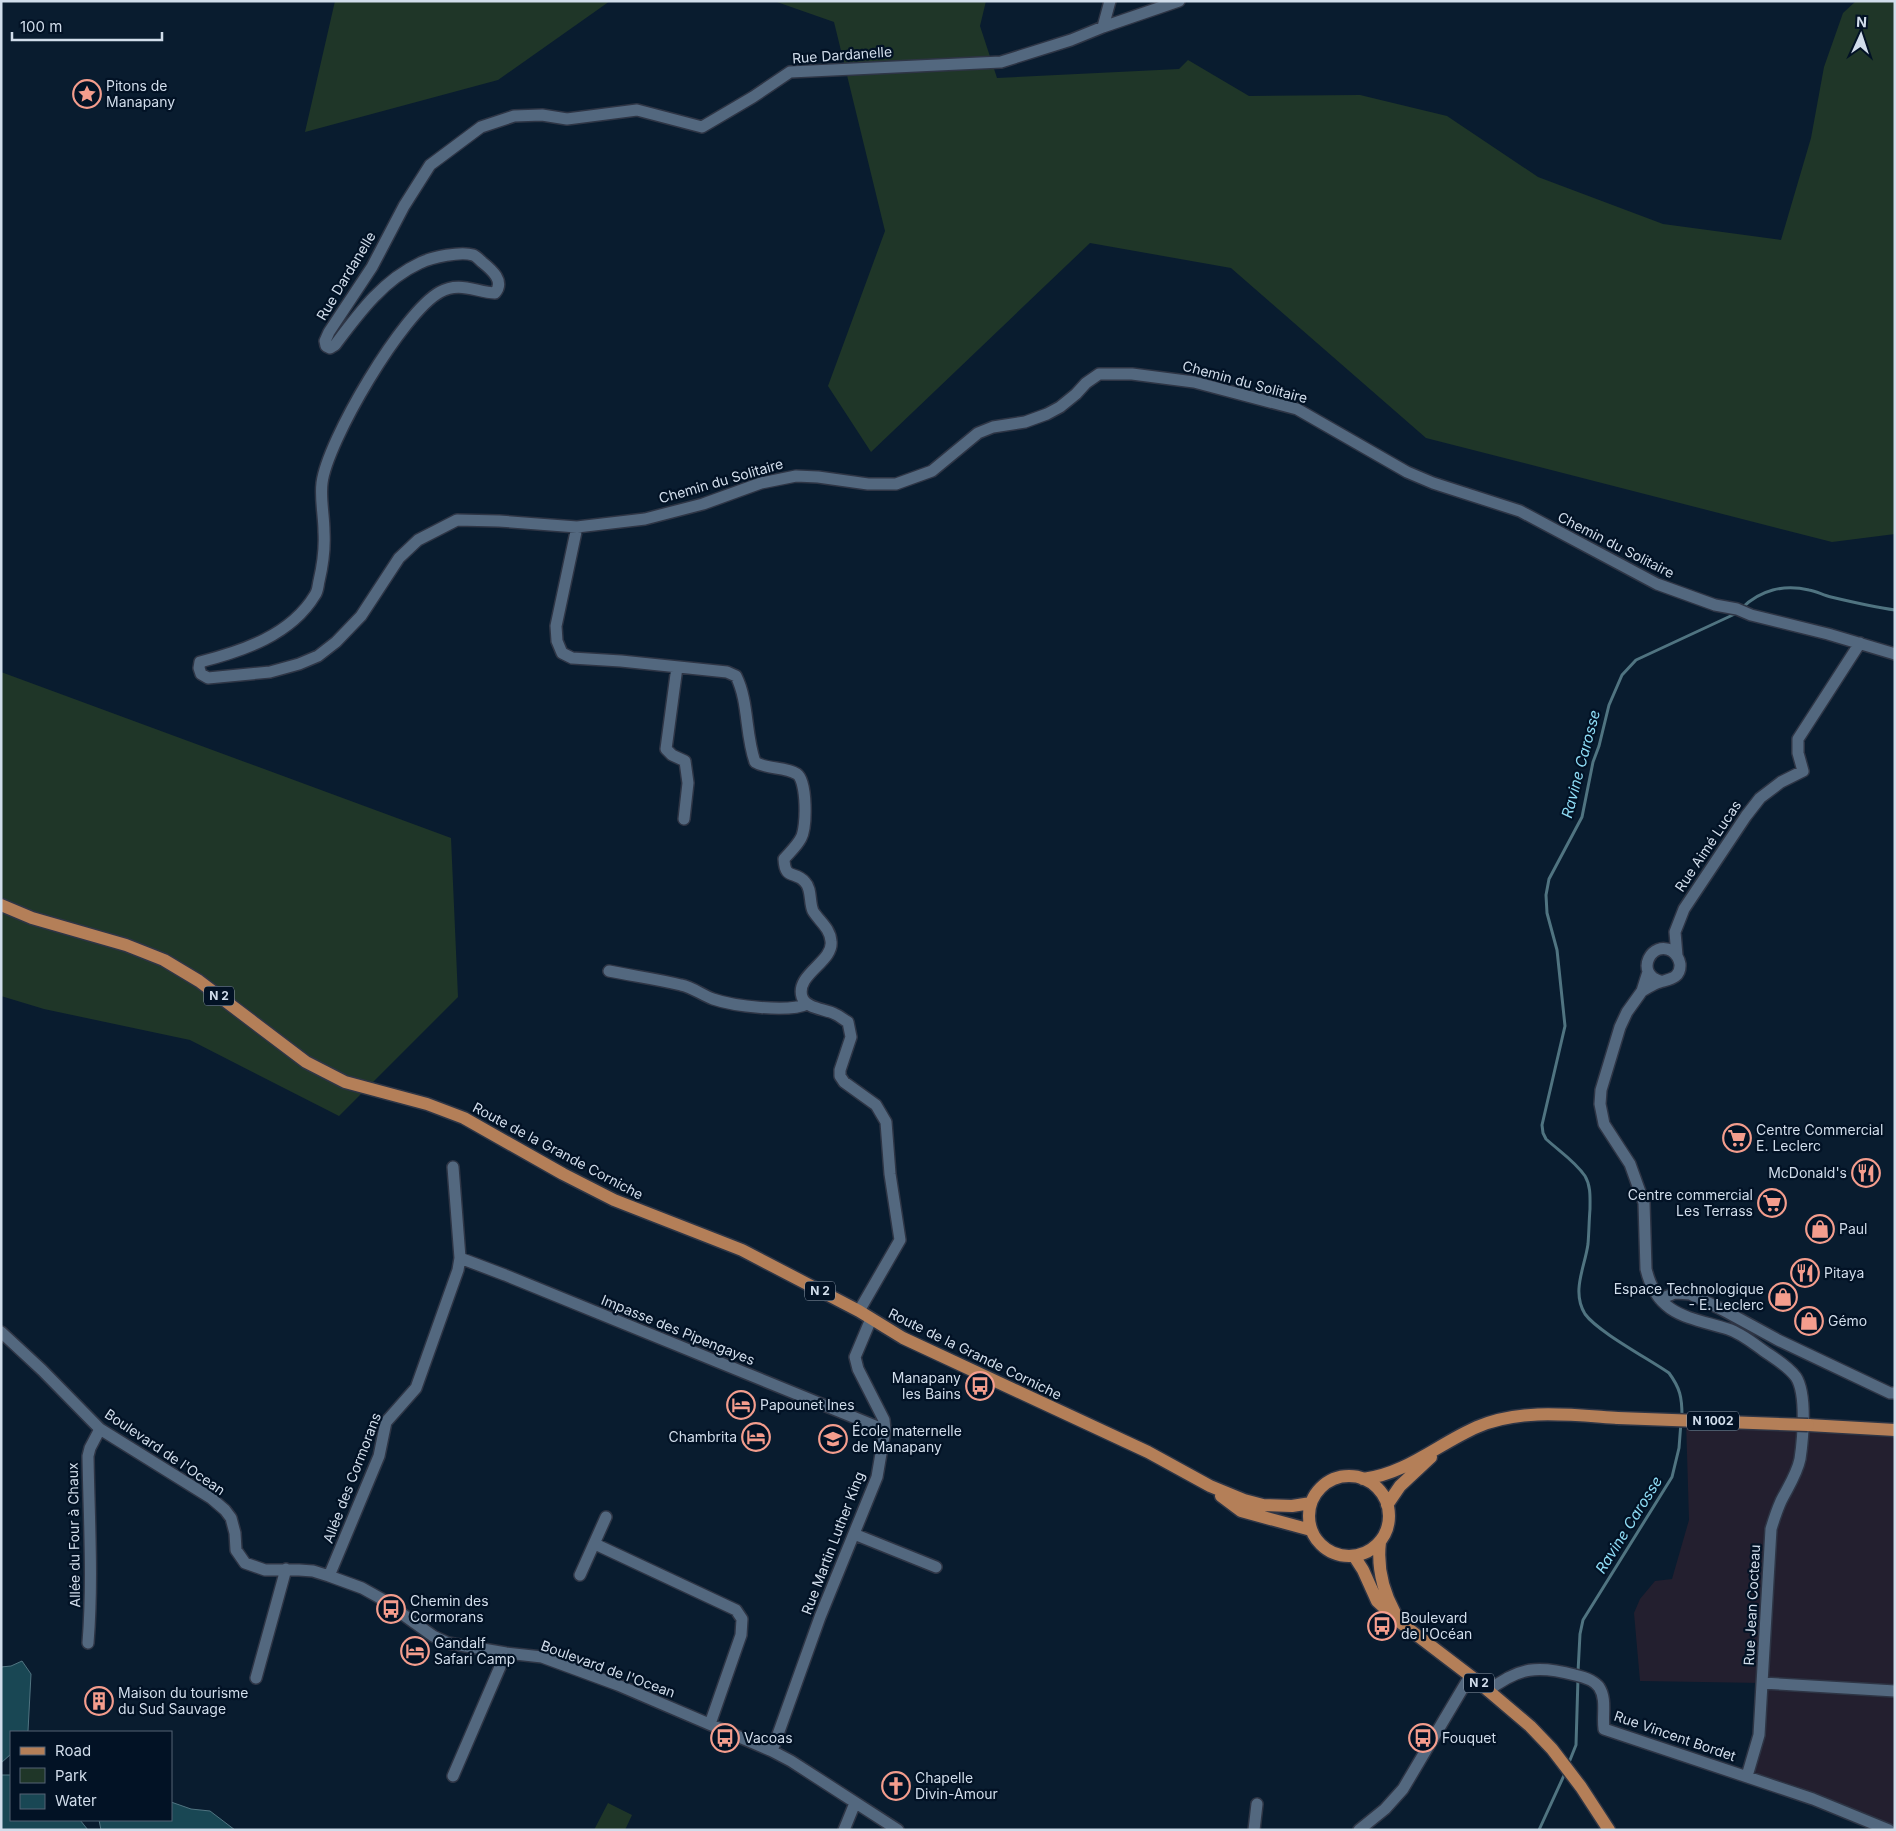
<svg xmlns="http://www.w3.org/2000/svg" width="1896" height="1831" font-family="Inter,sans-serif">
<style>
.industrial{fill:#231f2f}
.green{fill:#1f3628}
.water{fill:#194754;stroke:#507481}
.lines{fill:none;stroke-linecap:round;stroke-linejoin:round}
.stream{stroke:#507481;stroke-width:3}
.minor-casing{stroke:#2e3545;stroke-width:14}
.major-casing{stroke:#2e3545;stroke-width:15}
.minor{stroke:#53687f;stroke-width:11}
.major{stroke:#b47f58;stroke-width:12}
.major-bridge-casing{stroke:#2e3545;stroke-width:15;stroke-linecap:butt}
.major-bridge{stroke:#b47f58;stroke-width:12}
.labels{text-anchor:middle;stroke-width:4.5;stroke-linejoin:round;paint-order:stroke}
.shield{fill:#021225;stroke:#93a0b0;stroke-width:1}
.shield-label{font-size:12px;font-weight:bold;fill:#d1ddeb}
.street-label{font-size:14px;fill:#d1ddeb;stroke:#021225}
.poi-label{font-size:14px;fill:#d1ddeb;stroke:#021225;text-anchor:start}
.water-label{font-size:15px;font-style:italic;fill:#8edcf5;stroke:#021225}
</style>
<rect width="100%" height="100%" fill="#091c2f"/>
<path class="industrial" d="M1686 1420 1895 1430V1830H1889L1747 1776 1763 1683 1640 1681 1634 1613 1640 1599 1655 1581 1672 1579 1689 1520Z"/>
<path class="green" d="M335 1H610L498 80 305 132Z
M774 1H986L980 26 997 78 1179 69 1188 60 1249 96 1360 95 1447 116 1538 177 1663 224 1781 240 1811 138 1824 67 1843 13 1856 1H1895V534L1832 542 1426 438 1231 268 1090 243 871 452 828 386 885 231 834 22Z
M1 672 451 838 458 997 339 1116 190 1040 44 1009 1 996Z
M608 1803 632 1815 625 1830H594Z"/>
<path class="water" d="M22 1661 31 1674 28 1731 26 1732H11V1754L1 1763V1667L11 1666Z
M1 1775H11V1820H80L88 1830H1Z
M171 1802 191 1809 210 1811 235 1830H101L99 1820H171Z"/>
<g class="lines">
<path class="stream" d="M1742 608C1760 590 1784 584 1809 590 1816 591 1823 595 1831 597 1852 602 1873 607 1895 610
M1682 1416C1682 1397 1680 1388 1669 1373 1649 1359 1598 1332 1585 1314 1571 1291 1585 1267 1588 1244 1589 1232 1589 1221 1590 1209 1590 1198 1591 1186 1585 1176 1575 1161 1559 1151 1546 1139L1543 1133 1542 1125 1565 1026 1557 950 1547 913 1546 895 1549 879 1582 817 1593 762 1599 746 1609 705 1622 675 1636 660 1737 613
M1578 1672 1580 1634 1583 1620 1672 1477 1679 1448 1681 1422
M1568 1765 1576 1745 1578 1678
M1539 1830 1566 1771"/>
<defs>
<path id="minor" d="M1179 1 1103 27 1071 40 1001 62 790 72 753 97 702 127 637 110 567 119 542 115 514 116 481 127 430 165 404 206 372 267 329 332 325 341 326 346 330 348 335 345C359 313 383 280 420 263 432 257 461 251 473 255 476 256 480 260 482 262 492 270 505 281 495 293 476 292 459 281 440 292 403 312 327 441 322 483 320 499 324 515 324 532 325 549 323 564 319 581 318 585 318 591 315 595 291 635 243 651 200 662L199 668 201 674 208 678 270 672 299 664 318 656 336 642 361 616 399 558 418 540 457 520 499 521 577 527 645 519 703 504 761 483 796 476 818 477 868 484H896L932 471 978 433 993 427 1025 422 1047 414 1060 407 1076 394 1086 383 1099 374H1132L1194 382 1297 409 1407 472 1433 483 1520 511 1657 584 1715 605 1737 609 1751 615 1828 634 1895 654
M1103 27 1110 1
M577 527 556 626 557 641 562 653 572 658 621 661 727 672 736 676C749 702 745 734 755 762 768 770 784 766 797 774 807 781 807 827 801 838 797 846 789 853 784 859 785 881 795 870 805 882 812 889 809 902 813 911 819 921 830 928 831 941 834 962 795 974 802 997 806 1009 826 1009 835 1014 840 1016 844 1020 848 1022L851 1037 840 1070V1076L844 1082 876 1105 886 1122 890 1174 900 1240 859 1311
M677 667 666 749 672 755 685 761 688 783 684 819
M1677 956 1675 932 1684 909 1746 816 1760 798 1781 782 1803 771 1798 753V739L1860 643
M609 971C633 976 657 979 681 985 692 987 702 995 713 999 733 1006 789 1013 807 1004
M1648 972 1642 991 1627 1012 1620 1027 1601 1090 1600 1104 1604 1124 1630 1164 1644 1203 1646 1269C1657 1316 1689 1317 1728 1329 1741 1333 1753 1343 1764 1351 1774 1358 1788 1366 1796 1377 1807 1394 1803 1439 1800 1459 1797 1474 1788 1487 1781 1501 1777 1510 1774 1519 1771 1529L1759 1735 1747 1776
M1642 991C1648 988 1654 983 1660 982 1670 979 1681 978 1680 964 1679 958 1676 954 1672 951 1652 939 1634 973 1660 981
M460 1258 505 1275 885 1430
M1660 1299 1675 1293 1690 1294 1723 1310 1778 1340 1890 1393H1895
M1 1332 42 1370 100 1429 211 1498 225 1510 231 1518 235 1533 236 1550 245 1563 265 1570H299L313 1571 329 1576 362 1588 380 1598 433 1636 448 1643 506 1653 542 1657 618 1685 772 1751 791 1761 898 1830
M854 1534 936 1567
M595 1544 736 1610 742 1619 741 1635 710 1724
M580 1575 606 1517
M329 1576 379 1456 386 1422 416 1388 458 1270 460 1258 453 1167
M88 1643C93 1580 89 1519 88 1456L90 1448 100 1429
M256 1678 286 1569
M1763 1683 1895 1691
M1488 1691C1519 1667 1538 1665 1575 1675 1584 1677 1594 1680 1599 1687 1607 1699 1602 1715 1604 1729L1813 1799 1889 1830
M772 1751 820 1617 877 1477 885 1430 884 1420 858 1369 855 1357 871 1319
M453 1776 506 1653
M844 1830 855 1803
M1254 1830 1257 1804
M1359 1830 1385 1809 1403 1789 1470 1676"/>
<path id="major" d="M1 905 32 918 126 945 164 960 199 981 306 1062 345 1082 427 1104 464 1118 563 1174 614 1200 742 1250 859 1311 903 1338 1148 1452 1210 1486 1244 1500 1263 1505 1292 1506 1311 1503
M1808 1425 1895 1430
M1309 1516a40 40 0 1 1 80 0a40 40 0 1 1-80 0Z
M1363 1479C1406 1474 1438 1444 1477 1427 1521 1408 1572 1415 1618 1418
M1221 1496 1241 1511 1311 1530
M1387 1505 1400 1486 1431 1457
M1380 1542C1377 1567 1383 1591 1395 1613
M1354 1556 1363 1570 1377 1601 1401 1623 1477 1681 1530 1726 1552 1749 1581 1787 1609 1830"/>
</defs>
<use href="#minor" class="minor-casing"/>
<use href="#major" class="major-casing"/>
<use href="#minor" class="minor"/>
<use href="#major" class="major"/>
<defs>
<path id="major-bridge" d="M1618 1418 1808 1425"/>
</defs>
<use href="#major-bridge" class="major-bridge-casing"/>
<use href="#major-bridge" class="major-bridge"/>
</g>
<defs>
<symbol id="sight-ring" viewBox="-11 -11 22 22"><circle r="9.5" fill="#021225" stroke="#f49d8d" stroke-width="1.5"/><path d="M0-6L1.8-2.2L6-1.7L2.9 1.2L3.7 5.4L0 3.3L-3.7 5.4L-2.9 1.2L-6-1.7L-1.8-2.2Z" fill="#f49d8d"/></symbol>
<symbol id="supermarket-ring" viewBox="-11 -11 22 22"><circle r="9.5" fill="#021225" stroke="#f49d8d" stroke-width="1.5"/><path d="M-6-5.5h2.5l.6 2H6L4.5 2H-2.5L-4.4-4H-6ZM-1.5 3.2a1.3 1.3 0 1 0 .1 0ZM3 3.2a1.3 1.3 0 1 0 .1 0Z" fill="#f49d8d"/></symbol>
<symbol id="restaurant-ring" viewBox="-11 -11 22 22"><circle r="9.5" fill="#021225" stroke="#f49d8d" stroke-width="1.5"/><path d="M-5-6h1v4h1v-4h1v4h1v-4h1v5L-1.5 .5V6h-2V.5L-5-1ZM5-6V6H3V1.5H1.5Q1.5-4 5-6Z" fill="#f49d8d"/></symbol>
<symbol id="shop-ring" viewBox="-11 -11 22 22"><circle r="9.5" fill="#021225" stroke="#f49d8d" stroke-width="1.5"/><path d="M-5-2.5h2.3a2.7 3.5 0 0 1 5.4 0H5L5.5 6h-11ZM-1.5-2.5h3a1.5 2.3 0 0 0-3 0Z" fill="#f49d8d"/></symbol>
<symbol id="bus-ring" viewBox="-11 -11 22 22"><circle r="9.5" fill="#021225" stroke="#f49d8d" stroke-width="1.5"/><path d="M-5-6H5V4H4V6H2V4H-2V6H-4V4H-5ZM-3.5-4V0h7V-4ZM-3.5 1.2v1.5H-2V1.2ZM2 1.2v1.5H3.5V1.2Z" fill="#f49d8d"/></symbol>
<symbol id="hotel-ring" viewBox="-11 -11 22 22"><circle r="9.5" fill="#021225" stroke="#f49d8d" stroke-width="1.5"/><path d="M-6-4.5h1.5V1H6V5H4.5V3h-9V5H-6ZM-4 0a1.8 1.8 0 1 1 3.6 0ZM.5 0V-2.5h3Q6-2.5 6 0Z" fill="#f49d8d"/></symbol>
<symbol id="school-ring" viewBox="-11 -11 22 22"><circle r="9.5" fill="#021225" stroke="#f49d8d" stroke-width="1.5"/><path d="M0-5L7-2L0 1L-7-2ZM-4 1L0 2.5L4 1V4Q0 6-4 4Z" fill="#f49d8d"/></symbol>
<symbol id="building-ring" viewBox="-11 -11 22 22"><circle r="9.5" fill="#021225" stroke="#f49d8d" stroke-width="1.5"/><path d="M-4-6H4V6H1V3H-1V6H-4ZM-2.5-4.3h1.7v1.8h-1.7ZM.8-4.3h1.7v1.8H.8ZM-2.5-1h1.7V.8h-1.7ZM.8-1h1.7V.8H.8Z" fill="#f49d8d"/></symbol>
<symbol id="church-ring" viewBox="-11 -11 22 22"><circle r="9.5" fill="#021225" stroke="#f49d8d" stroke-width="1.5"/><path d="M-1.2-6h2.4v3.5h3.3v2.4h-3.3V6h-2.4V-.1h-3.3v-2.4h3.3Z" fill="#f49d8d"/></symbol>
</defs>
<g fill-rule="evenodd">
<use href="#sight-ring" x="71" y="78" width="32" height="32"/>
<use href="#supermarket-ring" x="1721" y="1122" width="32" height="32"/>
<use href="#restaurant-ring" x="1850" y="1157" width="32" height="32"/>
<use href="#supermarket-ring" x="1756" y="1187" width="32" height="32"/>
<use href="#shop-ring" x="1804" y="1213" width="32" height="32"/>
<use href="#restaurant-ring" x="1789" y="1257" width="32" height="32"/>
<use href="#shop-ring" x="1767" y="1281" width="32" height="32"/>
<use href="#shop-ring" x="1793" y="1305" width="32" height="32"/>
<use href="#bus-ring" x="964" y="1370" width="32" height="32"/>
<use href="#hotel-ring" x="725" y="1389" width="32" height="32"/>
<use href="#hotel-ring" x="740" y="1421" width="32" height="32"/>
<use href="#school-ring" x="817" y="1423" width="32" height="32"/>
<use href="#bus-ring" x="375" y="1593" width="32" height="32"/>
<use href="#bus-ring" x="1366" y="1610" width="32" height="32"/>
<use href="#hotel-ring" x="399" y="1635" width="32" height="32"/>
<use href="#building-ring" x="83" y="1685" width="32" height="32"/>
<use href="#bus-ring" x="709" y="1722" width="32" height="32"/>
<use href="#bus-ring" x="1407" y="1722" width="32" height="32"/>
<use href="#church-ring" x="880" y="1770" width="32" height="32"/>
</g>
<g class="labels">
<g class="shield">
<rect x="204" y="986.5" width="30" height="19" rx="4"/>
<rect x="805" y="1281.5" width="30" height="19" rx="4"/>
<rect x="1687" y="1411.5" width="52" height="19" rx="4"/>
<rect x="1464" y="1673.5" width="30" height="19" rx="4"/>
</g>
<g class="shield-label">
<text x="219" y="1000">N 2</text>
<text x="820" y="1295">N 2</text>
<text x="1713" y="1425">N 1002</text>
<text x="1479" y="1687">N 2</text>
</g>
<g class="street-label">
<text transform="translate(842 55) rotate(-4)" y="5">Rue Dardanelle</text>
<text transform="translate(346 276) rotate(-59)" y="5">Rue Dardanelle</text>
<text transform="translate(1245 382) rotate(15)" y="5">Chemin du Solitaire</text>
<text transform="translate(721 481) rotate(-16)" y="5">Chemin du Solitaire</text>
<text transform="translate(1616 545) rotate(27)" y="5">Chemin du Solitaire</text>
<text transform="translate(1708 846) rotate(-56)" y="5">Rue Aimé Lucas</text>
<text transform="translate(558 1151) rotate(28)" y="5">Route de la Grande Corniche</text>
<text transform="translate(678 1330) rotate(22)" y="5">Impasse des Pipengayes</text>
<text transform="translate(975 1354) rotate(26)" y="5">Route de la Grande Corniche</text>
<text transform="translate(165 1452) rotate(34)" y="5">Boulevard de l'Ocean</text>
<text transform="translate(352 1478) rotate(-69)" y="5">Allée des Cormorans</text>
<text transform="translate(74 1535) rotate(-91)" y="5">Allée du Four à Chaux</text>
<text transform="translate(833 1543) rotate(-69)" y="5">Rue Martin Luther King</text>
<text transform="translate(1752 1605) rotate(-87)" y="5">Rue Jean Cocteau</text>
<text transform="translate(608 1669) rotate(20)" y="5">Boulevard de l'Ocean</text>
<text transform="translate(1675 1736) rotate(19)" y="5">Rue Vincent Bordet</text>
</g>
<g class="poi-label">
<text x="106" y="91">Pitons de<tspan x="106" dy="16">Manapany</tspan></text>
<text x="1756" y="1135">Centre Commercial<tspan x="1756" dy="16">E. Leclerc</tspan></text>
<text x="1847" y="1178" text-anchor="end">McDonald's</text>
<text x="1753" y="1200" text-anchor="end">Centre commercial<tspan x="1753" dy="16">Les Terrass</tspan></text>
<text x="1839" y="1234">Paul</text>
<text x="1824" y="1278">Pitaya</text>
<text x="1764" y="1294" text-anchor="end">Espace Technologique<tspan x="1764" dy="16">- E. Leclerc</tspan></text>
<text x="1828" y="1326">Gémo</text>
<text x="961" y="1383" text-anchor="end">Manapany<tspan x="961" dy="16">les Bains</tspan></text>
<text x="760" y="1410">Papounet Ines</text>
<text x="852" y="1436">École maternelle<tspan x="852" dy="16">de Manapany</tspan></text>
<text x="737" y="1442" text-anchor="end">Chambrita</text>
<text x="410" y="1606">Chemin des<tspan x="410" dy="16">Cormorans</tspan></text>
<text x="1401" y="1623">Boulevard<tspan x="1401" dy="16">de l'Océan</tspan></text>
<text x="434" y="1648">Gandalf<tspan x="434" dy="16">Safari Camp</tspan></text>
<text x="118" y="1698">Maison du tourisme<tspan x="118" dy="16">du Sud Sauvage</tspan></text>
<text x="744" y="1743">Vacoas</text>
<text x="1442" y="1743">Fouquet</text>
<text x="915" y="1783">Chapelle<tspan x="915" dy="16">Divin-Amour</tspan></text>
</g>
<g class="water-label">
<text transform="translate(1581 764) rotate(-75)" y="5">Ravine Carosse</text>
<text transform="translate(1629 1525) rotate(-58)" y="5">Ravine Carosse</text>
</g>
</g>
<rect width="1896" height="1831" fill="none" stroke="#d1ddeb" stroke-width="5"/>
<rect x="10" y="1731" width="162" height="90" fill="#021225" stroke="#556374"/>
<rect x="20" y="1747" width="25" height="8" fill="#b47f58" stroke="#556374"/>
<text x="55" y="1756" font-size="15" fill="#d1ddeb">Road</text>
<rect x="20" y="1768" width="25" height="15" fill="#1f3628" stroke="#556374"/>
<text x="55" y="1781" font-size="15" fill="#d1ddeb">Park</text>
<rect x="20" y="1794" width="25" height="15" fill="#194754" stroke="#556374"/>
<text x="55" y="1806" font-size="15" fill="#d1ddeb">Water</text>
<g transform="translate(1861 35) rotate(3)" stroke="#021225" stroke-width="4" paint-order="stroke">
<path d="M0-4L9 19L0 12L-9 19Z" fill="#d1ddeb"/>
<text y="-8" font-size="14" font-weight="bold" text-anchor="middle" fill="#d1ddeb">N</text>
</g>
<path d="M12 32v8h150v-8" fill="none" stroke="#d1ddeb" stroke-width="2.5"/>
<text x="20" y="32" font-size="15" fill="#d1ddeb" stroke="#021225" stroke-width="4" paint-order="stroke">100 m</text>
</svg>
